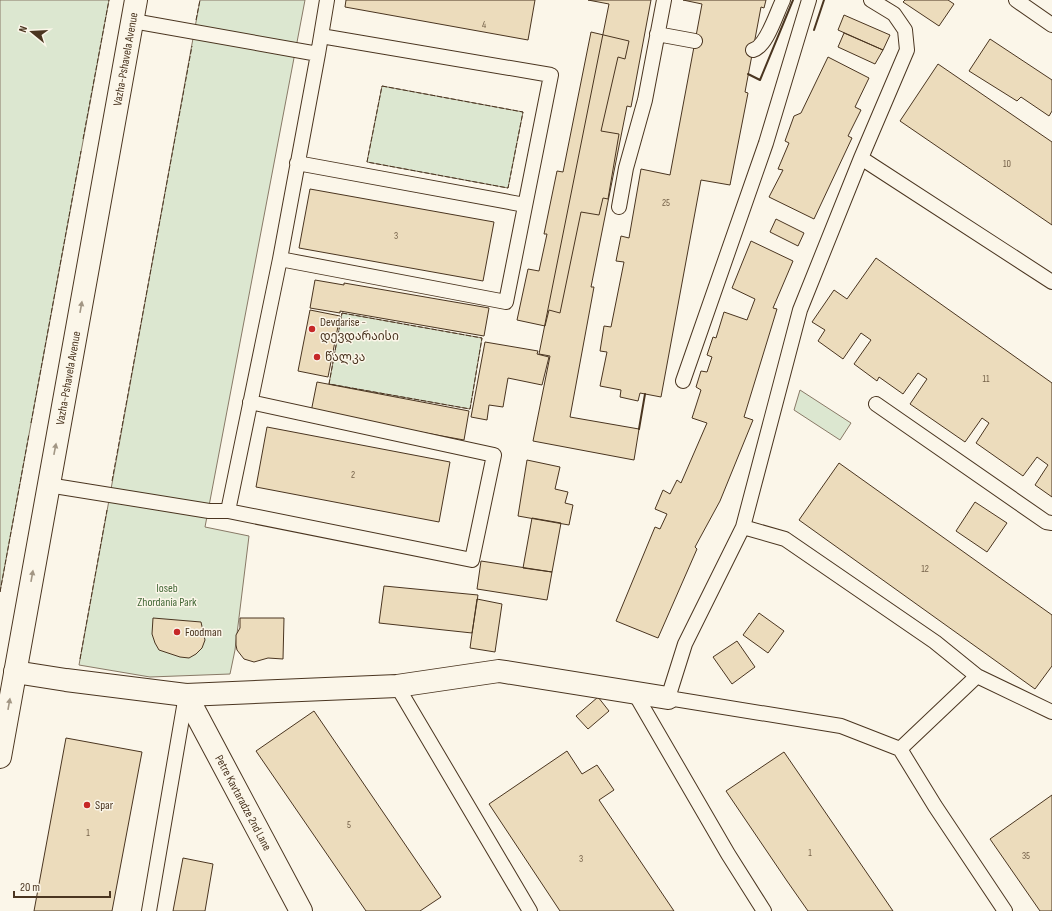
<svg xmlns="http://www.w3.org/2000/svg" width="1052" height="911" font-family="'Sofia Sans Condensed','Noto Sans Georgian',sans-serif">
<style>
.green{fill:#dce7d0;stroke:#887966}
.building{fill:#ecdcbc;stroke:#4a3520}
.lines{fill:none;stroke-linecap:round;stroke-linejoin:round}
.service-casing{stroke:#4a3520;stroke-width:16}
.minor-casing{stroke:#4a3520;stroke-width:24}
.primary-casing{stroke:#4a3520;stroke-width:24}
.service{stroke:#fbf6e9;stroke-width:14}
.minor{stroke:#fbf6e9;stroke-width:22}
.primary{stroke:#fbf6e9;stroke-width:22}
.fence{stroke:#4a3520;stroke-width:1;stroke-dasharray:5 2;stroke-linecap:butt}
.wall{stroke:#4a3520;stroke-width:2}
.oneway{fill:#a29684}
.poi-dot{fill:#c62828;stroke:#fbf6e9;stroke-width:1.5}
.labels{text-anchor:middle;stroke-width:3;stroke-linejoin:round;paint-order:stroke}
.number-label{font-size:10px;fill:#725f47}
.street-label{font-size:12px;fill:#4a3520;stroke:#fbf6e9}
.poi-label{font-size:12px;fill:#4a3520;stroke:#fbf6e9;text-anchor:start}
.park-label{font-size:12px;fill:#436837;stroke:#fbf6e9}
</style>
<rect width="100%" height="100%" fill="#fbf6e9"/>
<path class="green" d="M0 0H109L0 592Z
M200 0H305L205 527 249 536 235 650 230 674 150 677 79 665Z
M382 86 523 112 508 188 367 162Z
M342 313 482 338 470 409 329 384Z
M800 390 851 423 840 440 794 410Z"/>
<path class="building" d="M346 0H535L528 40 345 7Z
M588 0H651L631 107 627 106 591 287H594L570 417 639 429 634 460 533 441 550 356 539 354 609 4Z
M683 0H766L764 8 761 7 745 92 748 93 730 185 701 180 661 397 640 393 638 401 620 397 621 390 600 386 607 352 600 351 604 326 611 327 624 262 616 261 621 236 629 238 641 169 670 175 702 4Z
M905 0H948L954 4 939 26 903 2Z
M844 15 890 35 883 50 838 30Z
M591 32 629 41 625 59 618 57 601 131 619 134 608 199 603 198 599 215 581 212 560 313 549 310 545 326 517 320 528 269 539 271 547 234H544L557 171 563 172Z
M844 33 883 50 875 64 838 47Z
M990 39 1052 80V111L1049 116 1021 97 1017 101 969 71Z
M828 57 869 78 855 107 861 110 848 136 852 138 814 219 769 197 783 170 778 169 789 143 785 141 794 116 801 113Z
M938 64 1052 142V225L900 121Z
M310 189 494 222 483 281 299 248Z
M776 219 804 233 798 246 770 232Z
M751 241 793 261 773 308 777 309 744 417 753 420 720 501 695 547 697 549 658 638 616 621 655 527 660 529 667 514 655 509 663 490 670 494 677 480 681 483 707 423 692 418 701 390 696 387 701 371 707 372 712 357 707 355 713 337 716 338 724 312 747 320 755 299 732 288Z
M876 258 1052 383V497L1035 485 1048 465 1037 457 1023 476 976 443 989 423 982 418 965 442 910 404 927 379 918 373 903 394 879 377 877 381 854 364 871 340 861 333 843 359 818 341 825 330 812 322 834 290 847 299Z
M315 280 344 285V283L489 308 484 336 340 311V313L310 308Z
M310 310 340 316 328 377 298 371Z
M485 342 538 351 537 354 549 357 542 385 508 378 503 407 489 405 487 420 471 417Z
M317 382 469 411 464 440 311 412Z
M267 427 450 462 439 522 256 487Z
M527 460 560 467 555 489 568 492 565 503 573 505 569 525 518 516Z
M839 463 1052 615V666L1035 689 799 520Z
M975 502 1007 523 987 552 956 531Z
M532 518 561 523 552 572 523 568Z
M481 561 552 572 547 600 477 589Z
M384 586 478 595 472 633 379 623Z
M477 599 502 604 495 652 470 648Z
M759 613 784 631 768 653 743 635Z
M153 618 201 622 205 640 202 648 196 654 189 658 180 657 159 650 155 643 152 634Z
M240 618H284L283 659 268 658 254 662 244 659 237 650 236 645V635L240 628Z
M737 641 755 667 732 684 713 657Z
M598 697 609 711 588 729 576 716Z
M314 711 441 897 420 911H366L256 751Z
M66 738 142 752 112 911H34Z
M567 751 582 774 597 765 614 790 599 800 674 911H560L489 804Z
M784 752 893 911H808L787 881 726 791Z
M1052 795V911H1040L990 839Z
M183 858 213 864 205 911H173Z"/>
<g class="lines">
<defs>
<path id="service" d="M871 0 894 14 905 30 907 50 861 158 800 310 743 527 685 644 668 698 841 726 900 749 935 806 1005 911
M1016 0 1052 25
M133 21 318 54 327 0
M657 34 695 41
M753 50C767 46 776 14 783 0
M861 158 1052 282
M297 163 525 205
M619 207 626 168 645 100 664 0
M280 259 506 302 551 75 321 36
M683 381 766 143 809 0
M876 404 1046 522 1052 523
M48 485 209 511H228L472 560 494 455 250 402
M228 511 280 259 318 54
M743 527 785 539 935 642 977 676 1052 712
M397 686 530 911
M634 692 728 854 764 911
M900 749 977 676
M149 911 186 695"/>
<g id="minor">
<path d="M15 672 66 680 186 695 397 686 499 671 668 698"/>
<path id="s1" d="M186 695 301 911"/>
</g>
<g id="primary">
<path id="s2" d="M0 757 136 0"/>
</g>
</defs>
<use href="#service" class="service-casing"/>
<use href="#minor" class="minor-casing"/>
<use href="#primary" class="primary-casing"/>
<use href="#service" class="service"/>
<use href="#minor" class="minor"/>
<use href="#primary" class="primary"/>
<path class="fence" d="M196 20 200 0
M382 86 523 112 508 188 367 162Z
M83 139 109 0
M342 313 482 338 470 409 329 384Z
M31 423 81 151
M112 481 192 46
M0 592 29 434
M80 659 107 510"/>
<path class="wall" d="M814 30 824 0
M748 74 760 80 793 0
M639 429 645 394"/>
</g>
<defs><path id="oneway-solid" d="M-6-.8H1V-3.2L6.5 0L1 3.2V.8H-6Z"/></defs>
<g class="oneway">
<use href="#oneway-solid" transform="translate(81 307) rotate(-80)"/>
<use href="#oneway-solid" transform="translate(55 449) rotate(-79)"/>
<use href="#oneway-solid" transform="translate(32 576) rotate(-80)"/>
<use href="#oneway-solid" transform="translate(9 704) rotate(-80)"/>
</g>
<g class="poi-dot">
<circle cx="312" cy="329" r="4"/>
<circle cx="317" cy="357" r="4"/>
<circle cx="177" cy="632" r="4"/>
<circle cx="87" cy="805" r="4"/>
</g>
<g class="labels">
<g class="number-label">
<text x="484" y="28">4</text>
<text x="1007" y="167">10</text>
<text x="666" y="206">25</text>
<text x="396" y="239">3</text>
<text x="986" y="382">11</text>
<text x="353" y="478">2</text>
<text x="925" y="572">12</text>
<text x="349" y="828">5</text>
<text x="88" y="836">1</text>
<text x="810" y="856">1</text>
<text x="1026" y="859">35</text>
<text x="581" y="862">3</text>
</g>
<g class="street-label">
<text dy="4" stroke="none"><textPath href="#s2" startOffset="709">Vazha-Pshavela Avenue</textPath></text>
<text dy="4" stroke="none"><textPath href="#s2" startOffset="385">Vazha-Pshavela Avenue</textPath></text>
<text dy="4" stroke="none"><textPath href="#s1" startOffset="122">Petre Kavtaradze 2nd Lane</textPath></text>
</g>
<g class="poi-label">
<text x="320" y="326">Devdarise -<tspan x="320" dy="14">დევდარაისი</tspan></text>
<text x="325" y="361">წალკა</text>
<text x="185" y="636">Foodman</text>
<text x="95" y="809">Spar</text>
</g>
<g class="park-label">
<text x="167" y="592">Ioseb<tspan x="167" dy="14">Zhordania Park</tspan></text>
</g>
</g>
<g transform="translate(32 32) rotate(288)" stroke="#fbf6e9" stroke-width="3" paint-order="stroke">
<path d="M0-3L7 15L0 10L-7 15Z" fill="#4a3520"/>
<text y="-6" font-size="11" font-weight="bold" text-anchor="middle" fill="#4a3520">N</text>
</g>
<path d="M14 891v6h96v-6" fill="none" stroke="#4a3520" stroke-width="2"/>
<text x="20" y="891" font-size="12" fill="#4a3520" stroke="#fbf6e9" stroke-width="3" paint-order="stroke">20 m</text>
</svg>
